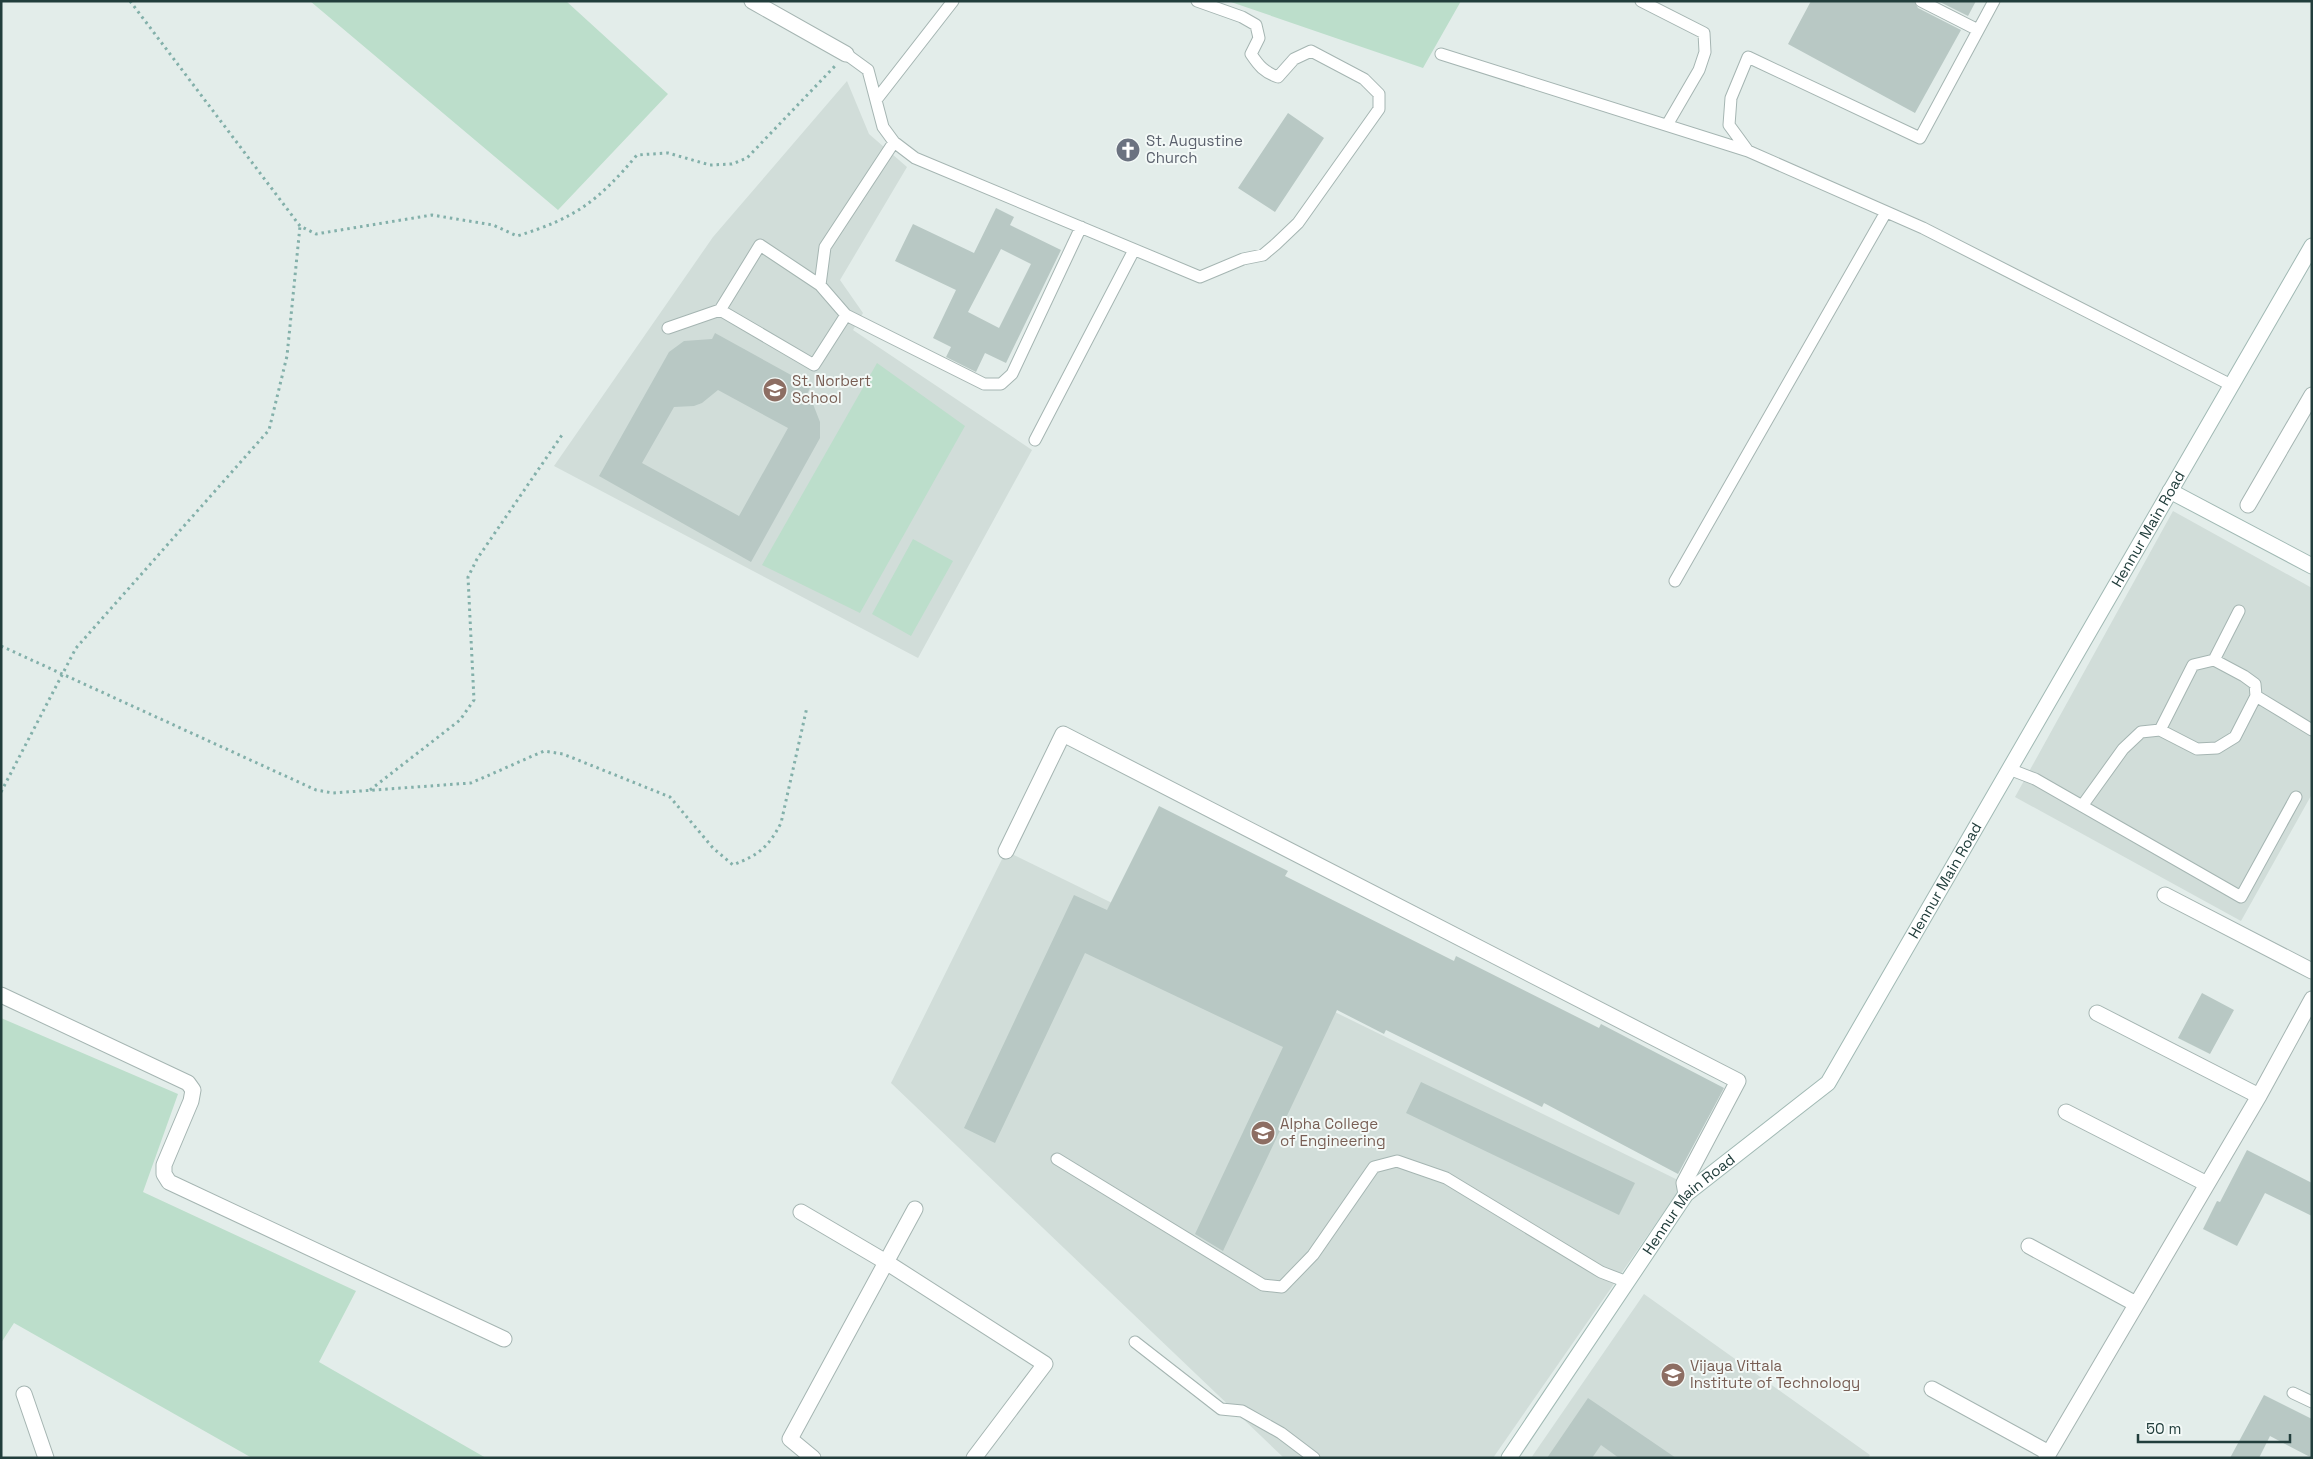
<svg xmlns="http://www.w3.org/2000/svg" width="2313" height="1459" font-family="'Space Grotesk',sans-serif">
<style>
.built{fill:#d1ddd9}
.green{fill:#bcdecb}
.building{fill:#b8c8c4;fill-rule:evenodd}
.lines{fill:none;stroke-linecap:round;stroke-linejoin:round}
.lane-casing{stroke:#a5b5b2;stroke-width:13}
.street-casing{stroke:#a5b5b2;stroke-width:17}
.secondary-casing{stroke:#a1b9b4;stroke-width:17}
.path{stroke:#83b0aa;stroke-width:3;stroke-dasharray:2.5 4;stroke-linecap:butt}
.lane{stroke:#fff;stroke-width:11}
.street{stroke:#fff;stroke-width:15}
.secondary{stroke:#fff;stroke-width:15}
.labels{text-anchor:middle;stroke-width:4;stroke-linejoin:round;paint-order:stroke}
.worship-label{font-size:15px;fill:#5b616d;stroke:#f3f9f7;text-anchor:start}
.education-label{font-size:15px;fill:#785e54;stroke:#f3f9f7;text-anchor:start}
.street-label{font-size:15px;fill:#223e3c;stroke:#f3f9f7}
</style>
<rect width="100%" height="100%" fill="#e3edea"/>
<path class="built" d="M847 81 869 134 907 167 840 280 863 313 853 330 1032 450 918 658 554 466 713 237Z
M2173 511 2312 588V794L2241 921 2015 797Z
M1006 851 1684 1183 1493 1458H1284L891 1083Z
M1644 1294 1870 1455 1868 1458H1531Z"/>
<path class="green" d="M310 1H566L668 94 558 210Z
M1228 1H1461L1423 68Z
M877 363 965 426 860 613 762 565Z
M913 539 953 561 911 636 872 614Z
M1 1018 178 1094 143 1192 356 1291 319 1362 486 1458H252L14 1323 1 1343Z"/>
<path class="building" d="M1811 1H1914L1918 8 1961 30 1915 113 1788 44Z
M1938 1H1976L1968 16Z
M1288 113 1324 138 1275 212 1238 188Z
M996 208 1014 217 1010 225 1061 250 1006 363 985 353 976 372 946 357 951 347 933 338 956 290 895 261 913 224 974 253ZM1001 249 1031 264 999 328 968 312Z
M715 333 811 386 807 394 813 404 820 422V438L751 562 599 476 669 352 684 341 712 339ZM718 390 788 428 739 516 642 463 674 407 694 406 702 403Z
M1159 806 1288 871 1285 876 1454 961 1456 956 1599 1028 1601 1024 1724 1088 1678 1174 1544 1103 1542 1107 1386 1030 1384 1034 1337 1010 1223 1251 1195 1234 1283 1047 1085 953 995 1143 964 1128 1074 895 1107 910Z
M2202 993 2234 1010 2210 1054 2178 1038Z
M1421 1082 1635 1183 1619 1215 1406 1113Z
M2247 1150 2312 1183V1216L2265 1193 2237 1246 2203 1229 2217 1201 2220 1202Z
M2264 1395 2312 1419V1458L2270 1436 2259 1458H2230Z
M1588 1398 1676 1458H1619L1601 1445 1592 1458H1547Z"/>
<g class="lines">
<defs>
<path id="lane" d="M1641 1 1704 33 1705 52 1699 70 1667 125
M1921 1 1978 30
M846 54 868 70 883 127 894 142 915 158 1200 277 1243 259 1263 255 1276 244 1298 223 1379 109V94L1364 79 1311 51 1294 59 1278 77C1264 72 1259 66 1251 54L1259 38 1256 25 1242 17 1197 1
M1441 54 1748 151 1923 228 2231 385
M876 100 953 1
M894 142 825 247 820 285 846 315 984 384H1001L1012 374 1081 227
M1748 151 1729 125 1731 98 1748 57 1920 138 1994 1
M720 310 760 245 820 285
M668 328 720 310 814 365 846 315
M1035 440 1134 250
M1675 581 1886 212
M2214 660 2239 611
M2256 696 2312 730
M2009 769 2035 779 2241 897 2296 797
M2082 806 2123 749 2141 732 2160 730 2197 749 2217 748 2235 737 2256 696 2255 684 2244 676 2214 660 2193 665 2160 730
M1057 1159 1263 1285 1282 1287 1313 1255 1374 1167 1397 1161 1446 1178 1601 1272 1627 1282
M1135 1342 1221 1409 1242 1411 1281 1433 1314 1458
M2293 1393 2312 1402"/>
<path id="street" d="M752 1 846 54
M2248 505 2312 395
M1006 851 1063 734 1738 1081 1684 1183 1686 1194
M2165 895 2312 971
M1 995 188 1083 193 1090 191 1101 164 1165V1174L169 1182 504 1339
M2097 1013 2259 1096
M2066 1112 2207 1184
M801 1212 886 1262 1045 1364 974 1458
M2029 1246 2136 1304
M1932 1389 2049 1453
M24 1394 46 1458
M813 1458 790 1439 915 1209
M2046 1458 2259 1096 2312 999"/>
<g id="secondary">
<path d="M2170 491 2312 566"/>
<path id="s1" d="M1509 1458 1686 1194 1828 1083 2312 246"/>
</g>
</defs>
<use href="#lane" class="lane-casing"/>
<use href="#street" class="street-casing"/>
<use href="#secondary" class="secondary-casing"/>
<path class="path" d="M130 1 300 226 316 234 432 215 493 225 517 236C576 218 598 201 637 155L668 153 710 165 732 164 747 158 835 66
M1 646 316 790 333 793 471 783 544 751 563 754 670 797 713 848 733 865C758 855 768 848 781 823L807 707
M370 790 460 720 474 700 468 577 477 559 562 435
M1 792 76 648 269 430 287 356 300 226"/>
<use href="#lane" class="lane"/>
<use href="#street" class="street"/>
<use href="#secondary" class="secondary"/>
</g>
<defs>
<symbol id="church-disc" viewBox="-11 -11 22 22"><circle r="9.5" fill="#6b7280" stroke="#f3f9f7"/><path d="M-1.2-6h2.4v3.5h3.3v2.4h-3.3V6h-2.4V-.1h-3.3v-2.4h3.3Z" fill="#fff"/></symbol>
<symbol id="school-disc" viewBox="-11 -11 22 22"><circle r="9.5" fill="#8d6e63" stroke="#f3f9f7"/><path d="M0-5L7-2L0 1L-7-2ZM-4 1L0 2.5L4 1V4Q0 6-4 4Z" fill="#fff"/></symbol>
<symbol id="university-disc" viewBox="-11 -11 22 22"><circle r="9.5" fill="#8d6e63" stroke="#f3f9f7"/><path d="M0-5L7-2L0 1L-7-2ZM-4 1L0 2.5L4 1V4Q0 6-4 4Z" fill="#fff"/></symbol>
</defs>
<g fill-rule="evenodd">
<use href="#church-disc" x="1114" y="136" width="28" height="28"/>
<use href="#school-disc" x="761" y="376" width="28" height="28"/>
<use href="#university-disc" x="1249" y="1119" width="28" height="28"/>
<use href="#university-disc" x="1659" y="1361" width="28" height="28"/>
</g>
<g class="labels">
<g class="worship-label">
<text x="1146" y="146">St. Augustine<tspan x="1146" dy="17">Church</tspan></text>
</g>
<g class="education-label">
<text x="792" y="386">St. Norbert<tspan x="792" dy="17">School</tspan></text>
<text x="1280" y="1129">Alpha College<tspan x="1280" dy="17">of Engineering</tspan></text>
<text x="1690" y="1371">Vijaya Vittala<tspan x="1690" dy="17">Institute of Technology</tspan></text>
</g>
<g class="street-label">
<text dy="5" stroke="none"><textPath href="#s1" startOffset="1138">Hennur Main Road</textPath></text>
<text dy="5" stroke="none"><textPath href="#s1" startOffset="732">Hennur Main Road</textPath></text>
<text dy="5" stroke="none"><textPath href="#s1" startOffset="312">Hennur Main Road</textPath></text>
</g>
</g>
<rect width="2313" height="1459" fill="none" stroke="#223e3c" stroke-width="5"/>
<path d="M2138 1434v8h152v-8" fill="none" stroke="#223e3c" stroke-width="2.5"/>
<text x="2146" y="1434" font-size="15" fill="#223e3c" stroke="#f3f9f7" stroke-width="4" paint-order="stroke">50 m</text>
</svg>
